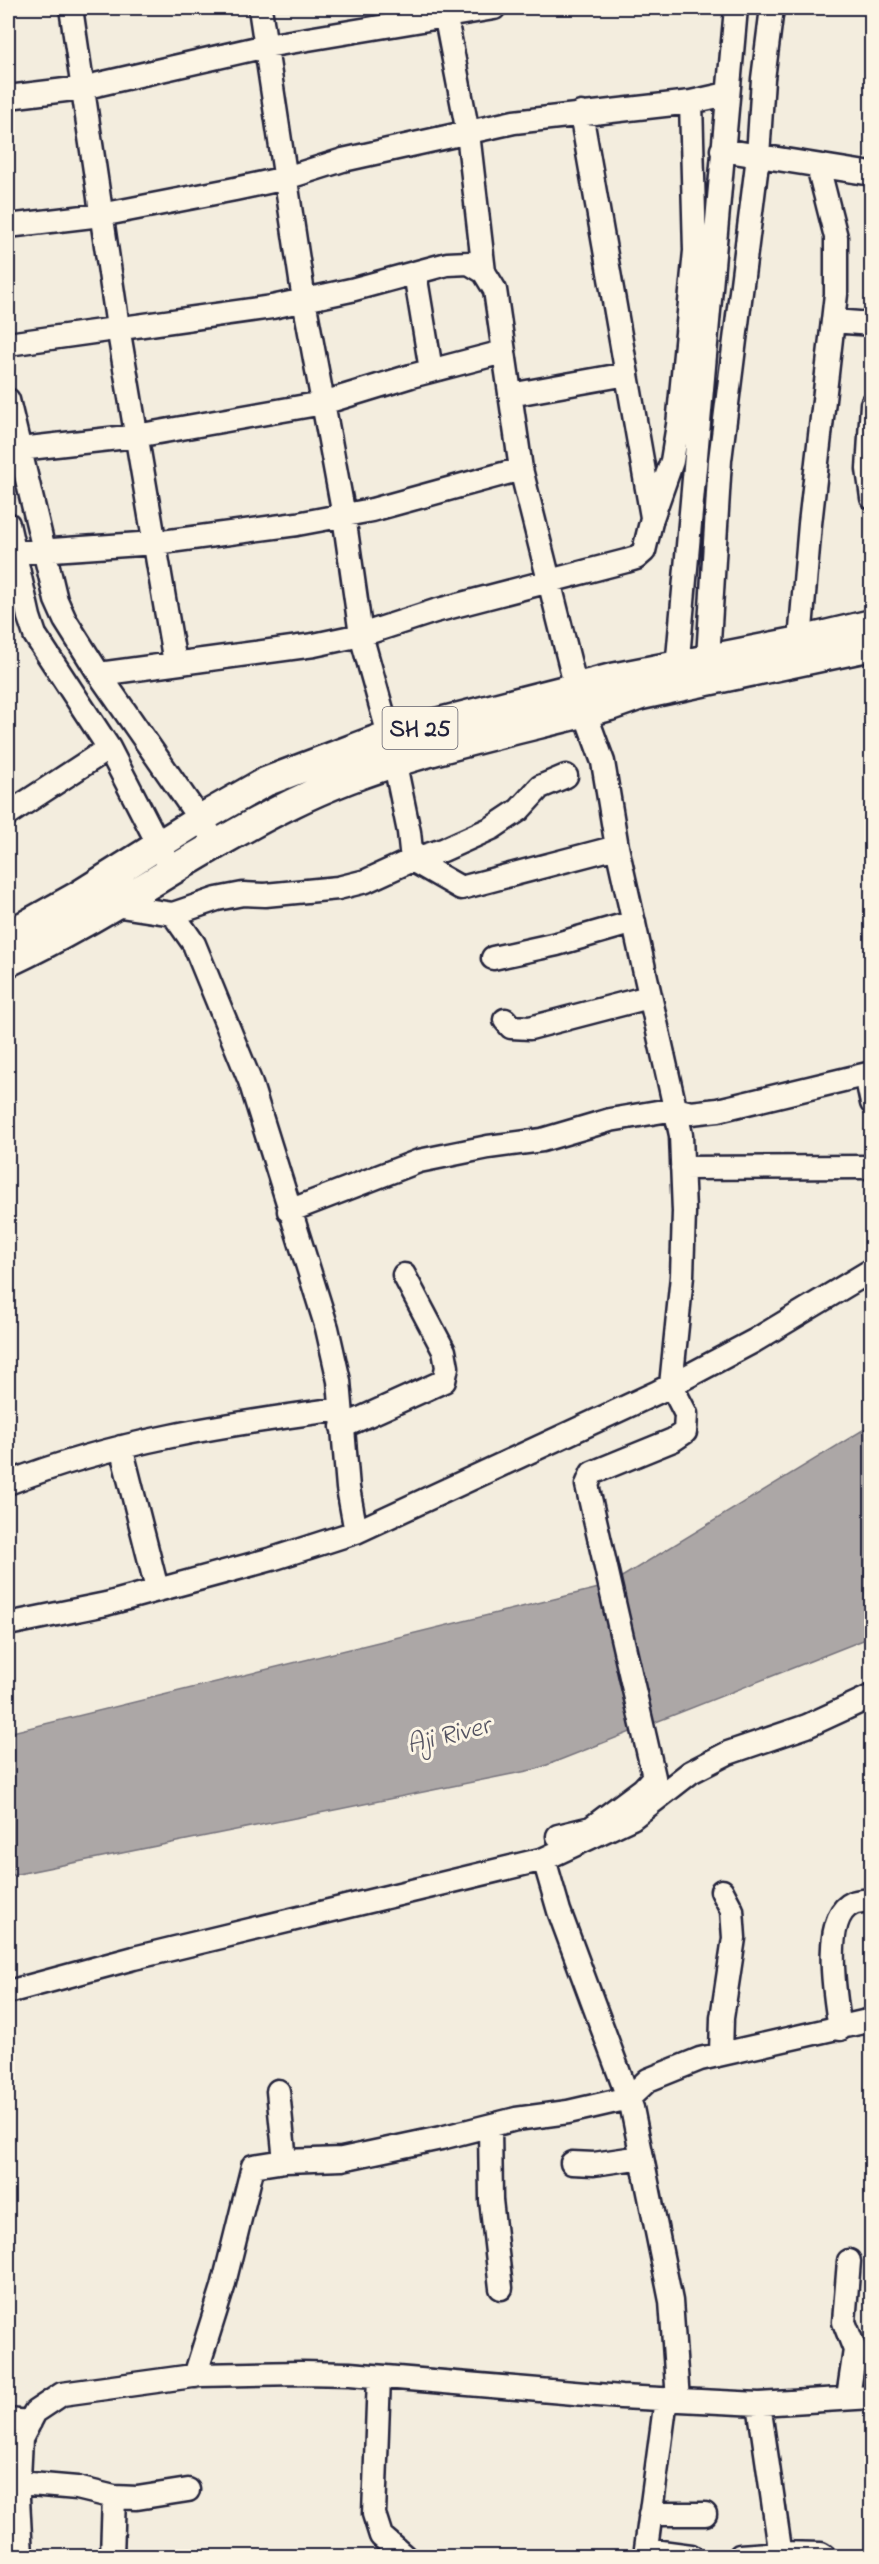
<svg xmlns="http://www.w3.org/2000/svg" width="879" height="2564" font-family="'Indie Flower',sans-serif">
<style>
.water{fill:#aca7a6;stroke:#75727b;stroke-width:1.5}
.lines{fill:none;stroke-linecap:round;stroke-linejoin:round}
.minor-casing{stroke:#22223b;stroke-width:27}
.major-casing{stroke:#22223b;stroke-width:33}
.minor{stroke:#fcf5e5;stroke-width:22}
.major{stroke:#fcf5e5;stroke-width:28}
.labels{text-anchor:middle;stroke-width:6;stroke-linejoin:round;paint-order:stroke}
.shield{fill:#fcf5e5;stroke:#63616e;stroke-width:1.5}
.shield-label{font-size:24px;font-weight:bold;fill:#22223b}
.water-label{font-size:27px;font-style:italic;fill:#525160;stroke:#fcf5e5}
</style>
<rect width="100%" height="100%" fill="#f3edde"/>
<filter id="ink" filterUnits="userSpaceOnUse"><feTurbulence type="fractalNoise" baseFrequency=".0167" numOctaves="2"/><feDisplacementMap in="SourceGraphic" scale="12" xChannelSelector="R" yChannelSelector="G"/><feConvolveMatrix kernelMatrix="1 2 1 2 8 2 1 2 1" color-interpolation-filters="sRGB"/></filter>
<g filter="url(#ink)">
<path class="water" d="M871 1425V1637L537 1769 8 1876V1733L607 1586Z"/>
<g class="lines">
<defs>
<path id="minor" d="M71 8 118 327 175 663
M444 8 468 133 484 272
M8 97 82 88 266 46 494 8
M581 113 652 517
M722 150 872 174
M8 226 101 215 235 189 286 178 343 160 514 122 691 102 727 94
M415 273 431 370
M833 321 872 324
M8 344 272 307 351 290 447 264 469 263 484 272 495 290 521 469 576 688 603 762 617 847 681 1135 684 1212 682 1276 671 1385 686 1414 685 1432 673 1440 592 1473 587 1485 654 1777 643 1789 591 1828 558 1836
M510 395 627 374
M8 400 56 600 65 620 99 674 217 844
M872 404 868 469 872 498
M20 449 136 436 323 403 411 376 503 352
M8 524 29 617 35 635 109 748 166 859
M8 553 155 543 297 524 372 510 521 469
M800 641 810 524 836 294V237L818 166
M99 674 314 645 361 635 435 611 626 561 636 558 644 551 652 518 672 461 678 425 695 251 691 102
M707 675 720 460 758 156 763 79 772 8
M676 680 736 8
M8 814 109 748
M412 860 461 888 617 847
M412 860 443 850 492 828 519 810 540 787 566 776
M109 898 114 905 173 914 194 944 250 1081 327 1328 339 1381 348 1488 356 1532
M173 914 217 899 243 894 265 895 338 888 366 881 412 860 409 832 389 735 361 635 344 516 304 300 260 8
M493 958 557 944 634 922
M505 1020 511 1027 530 1028 649 997
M866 1075 872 1103
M682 1168 872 1167
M289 1211 419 1161 488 1147 542 1140 610 1120 675 1109 691 1113 718 1110 872 1073
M342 1427 444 1381 447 1367 444 1351 404 1275
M121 1447 157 1589
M8 1483C115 1441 227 1424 340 1409
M8 1624 106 1604 272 1559 356 1532 658 1392 754 1341 872 1270
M544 1859 559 1911 632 2108 671 2301 678 2400
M8 1992 134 1958 544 1859 632 1818 691 1772 728 1753 807 1726 872 1696
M840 2029C836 2001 820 1917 853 1903 858 1901 866 1901 872 1900
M721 2053 722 2018 734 1938 732 1910 722 1891
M278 2091 285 2161
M490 2126 491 2200 501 2288
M572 2163 594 2164 642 2157
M195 2376 223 2287 253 2166 285 2161 342 2159 441 2138 516 2119 568 2112 629 2098 648 2080 700 2059 872 2020
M379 2377 374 2514 381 2536 404 2556
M848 2397 855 2350 844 2322 849 2261
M759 2404 781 2556
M8 2420 30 2422
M19 2483 77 2488 114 2497 137 2498 188 2490
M650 2514H705
M646 2550 691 2556
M21 2556 18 2498 21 2439 35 2412 62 2394 200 2375 301 2373 350 2374 621 2397 759 2404 872 2397
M112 2556 114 2497
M645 2556 666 2399
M740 2556 780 2553 821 2554 824 2556"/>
<path id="major" d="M8 935 76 897 200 819 265 782 389 735 612 678 800 641 872 624
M8 962C107 916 195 851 293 803 392 754 504 734 610 706L641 695 872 646"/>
</defs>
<use href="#minor" class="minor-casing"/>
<use href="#major" class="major-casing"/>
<use href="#minor" class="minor"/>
<use href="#major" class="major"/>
</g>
</g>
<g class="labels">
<rect class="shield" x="382.5" y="707" width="75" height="42" rx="4.5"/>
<g class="shield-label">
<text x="420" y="736">SH 25</text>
</g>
<g class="water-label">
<text transform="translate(448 1734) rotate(-14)" y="9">Aji River</text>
</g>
</g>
<rect width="879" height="2564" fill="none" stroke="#fcf5e5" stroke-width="30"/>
<rect x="15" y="15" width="849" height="2534" fill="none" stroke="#22223b" stroke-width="2" filter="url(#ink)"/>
</svg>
